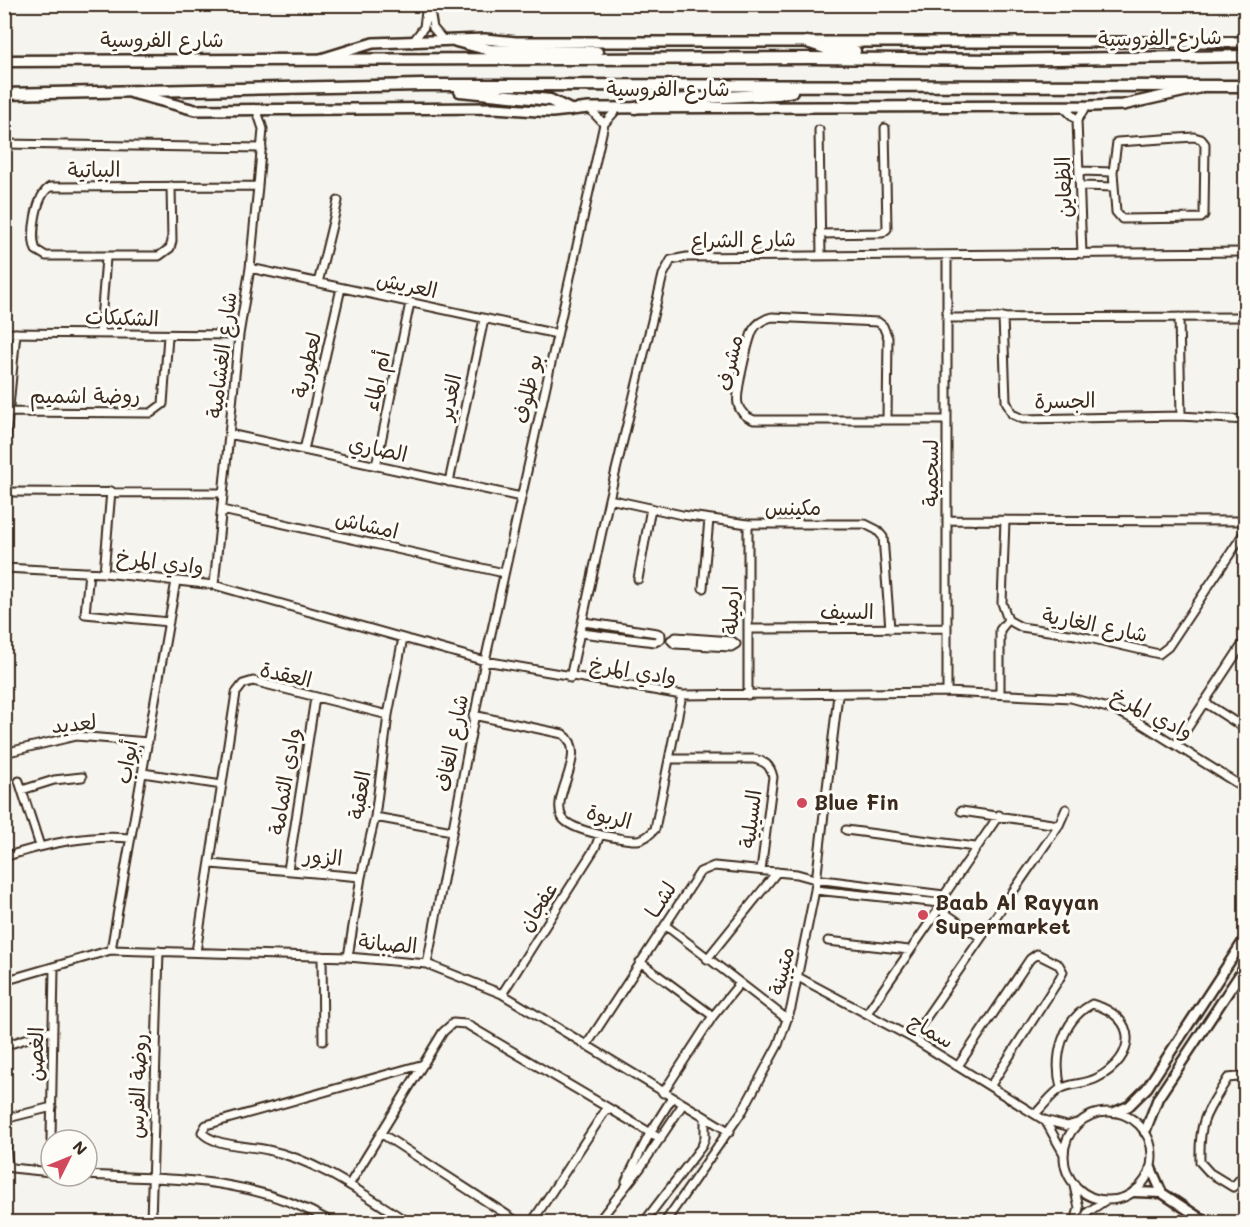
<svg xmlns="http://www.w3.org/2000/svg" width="1250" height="1227" font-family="Mali,'Playpen Sans Arabic',sans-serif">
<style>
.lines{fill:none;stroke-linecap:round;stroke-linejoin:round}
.minor-casing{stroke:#3b2a1e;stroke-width:11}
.tertiary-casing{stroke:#3b2a1e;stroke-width:13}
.secondary-casing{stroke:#3b2a1e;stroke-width:14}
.trunk-casing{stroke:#3b2a1e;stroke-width:15}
.minor{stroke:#fdfcf7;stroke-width:7}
.tertiary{stroke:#fdfcf7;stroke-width:8}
.secondary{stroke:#fdfcf7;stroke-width:9}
.trunk{stroke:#fdfcf7;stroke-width:10}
.poi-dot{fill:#d1495b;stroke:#fdfcf7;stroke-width:2}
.labels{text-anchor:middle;stroke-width:6;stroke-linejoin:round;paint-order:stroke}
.street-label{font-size:21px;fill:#3b2a1e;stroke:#fdfcf7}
.poi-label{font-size:21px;font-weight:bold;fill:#3b2a1e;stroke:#fdfcf7;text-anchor:start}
</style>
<rect width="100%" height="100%" fill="#f5f4ee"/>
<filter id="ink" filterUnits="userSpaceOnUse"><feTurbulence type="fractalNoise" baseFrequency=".0167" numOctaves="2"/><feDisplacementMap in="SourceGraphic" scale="12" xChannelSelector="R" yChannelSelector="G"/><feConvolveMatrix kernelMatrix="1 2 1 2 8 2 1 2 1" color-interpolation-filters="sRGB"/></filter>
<g filter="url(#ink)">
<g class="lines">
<defs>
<path id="minor" d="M429 4 433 28 444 41
M412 43 424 27 427 4
M1062 106 1077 120
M590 109 604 124
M819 130 821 256
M1194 137 1201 139 1205 144 1204 215 1201 218 1122 219 1116 212 1113 172 1117 142Z
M4 144 262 148
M1081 171 1113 172
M171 186 172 241 170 248 159 256H46L36 250C30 236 36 195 50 187L258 186
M1081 186 1114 187
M820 234 882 233 887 229 885 128
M1082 254 1077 120 1086 107
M250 268 557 334
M318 283 338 201
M1003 317 1006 401 1012 414 1023 419 1181 416 1246 420
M1179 317 1181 416
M947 318 1246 317
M4 333 239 335
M100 333 106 258
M9 412 151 413 163 404 168 336
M887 419 888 338 883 326 878 322 772 317C764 319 757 323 753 330 748 342 735 393 738 404 740 413 746 417 754 420H947
M1243 420 1246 481
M229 434 521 497
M304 450 341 288
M4 459 16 333
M376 466 410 303
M449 482 484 319
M4 492 223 493
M609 499 682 515 748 524H865L877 530 883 537 890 629
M222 510 504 573
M947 520 1246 521
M1005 520 1002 603 1008 620 1021 627 1076 635 1159 654 1168 647 1244 533 1246 526
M748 524V695
M4 568 104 573 214 585 485 661 682 695 947 692 1071 698 1115 710 1137 721 1246 789
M89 572 85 614 169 622
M104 573 111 491
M638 579 651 508
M214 585 239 335 250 268 258 186 263 129 257 111
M703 588 709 519
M748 629 947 628
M581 633 655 642 661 639V635L657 633 584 622
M676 637 732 641 736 644 731 647 675 644 671 640Z
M570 678 609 499 663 275 671 260 687 257 1246 252
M947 692V255
M1000 693V630L1008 620
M1204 702 1246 729
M473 715 563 734C590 753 550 795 562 817 568 829 605 836 618 838 635 841 643 843 655 829L682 695
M1177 744 1246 639
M4 753 76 736 148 742
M670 759H754C766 762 770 765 773 777L761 870
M143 773 222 785
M19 781 40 846
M22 790 54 780 82 777
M961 811 1059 825
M375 817 452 831
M846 830 975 847
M4 857C47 844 86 834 131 838
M211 864 361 877
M288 870 315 698
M815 890 940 903
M943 897 999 815
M665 925 787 1019
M828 941 909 950
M111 950 176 581
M196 952 236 693 243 684 253 681 388 715
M322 956 323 1041
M348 957 361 877 375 817 388 715 403 638
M707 959 777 872
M640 962 713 1016
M427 964 485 661 604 124 618 108
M798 977 912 1038 1044 1120 1067 1126 1080 1122
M4 981 111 950 348 957 427 964 502 994 730 1132
M502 994 595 848 600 835
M867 1013 939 909 980 937
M912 1038 1059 825 1066 809
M4 1046 53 1030
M586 1046 696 878 700 872 714 866 797 874 815 879 944 895
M958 1066 1030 959 1037 954 1059 965 1063 972 1058 981 991 1085
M1246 1082 1238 1077 1228 1078C1206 1114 1199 1118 1200 1162L1210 1173 1233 1187 1246 1172
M663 1093 713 1016 740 983
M1064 1156a44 44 0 1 1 88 0a44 44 0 1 1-88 0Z
M1035 1114C1043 1107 1053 1092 1062 1088 1073 1083 1086 1084 1097 1078 1137 1057 1139 1017 1092 1004 1062 1020 1053 1057 1061 1088
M4 1119 52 1107
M1046 1122 1064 1154
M4 1126 8 1164 12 1168 51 1172
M382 1134 518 1222
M51 1140 54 968
M87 1175C177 1180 251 1176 332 1222
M626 1181 650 1133 672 1098
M349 1185 443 1032 453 1023 466 1024 661 1139
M1074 1186 1079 1208 1075 1222
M151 1222 159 951
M408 1222C364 1195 320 1161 268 1150 252 1146 211 1146 202 1132L206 1125 424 1064
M532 1222 607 1108
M598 1222 641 1167 683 1104
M644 1222 702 1146 705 1138V1117
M665 1222 743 1110 778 1045 791 1008 815 890 838 695
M1082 1222 1088 1212 1106 1200"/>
<path id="tertiary" d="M1115 1112 1129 1106 1147 1088 1246 937
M1145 1132 1158 1098 1246 965
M1151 1168 1162 1193
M1134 1192 1162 1193 1206 1222"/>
<path id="secondary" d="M321 59 373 43 485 39 516 42H1246
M132 93 195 110 494 108 552 112 589 108 1091 106 1123 105 1199 88"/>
<path id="trunk" d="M456 41 490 50 597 52
M807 42 831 50 855 51
M4 61 810 58 996 60 1246 56
M460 91 550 100 570 110
M4 94 421 85 1246 86
M635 108 670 100 778 94 792 91"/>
</defs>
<use href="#minor" class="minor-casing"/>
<use href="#tertiary" class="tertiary-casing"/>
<use href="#secondary" class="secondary-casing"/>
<use href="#trunk" class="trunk-casing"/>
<use href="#minor" class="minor"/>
<use href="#tertiary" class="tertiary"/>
<use href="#secondary" class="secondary"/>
<use href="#trunk" class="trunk"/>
</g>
</g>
<g class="poi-dot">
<circle cx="802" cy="803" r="6"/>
<circle cx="923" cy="915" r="6"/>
</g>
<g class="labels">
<g class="street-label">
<text transform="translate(1160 38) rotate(-1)" y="7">شارع الفروسية</text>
<text x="162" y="47">شارع الفروسية</text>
<text x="668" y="96">شارع الفروسية</text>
<text transform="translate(94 170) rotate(-1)" y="7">البياتية</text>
<text transform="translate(1064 187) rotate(-92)" y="7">الظعاين</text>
<text transform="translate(743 240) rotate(-1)" y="7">شارع الشراع</text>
<text transform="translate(407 285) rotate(12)" y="7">العريش</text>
<text transform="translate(122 318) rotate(2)" y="7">الشكيكات</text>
<text transform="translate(222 355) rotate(-83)" y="7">شارع الغشامية</text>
<text transform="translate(730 363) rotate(-78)" y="7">مشرف</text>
<text transform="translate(307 365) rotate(-77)" y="7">لعطورية</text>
<text transform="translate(377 381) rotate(-78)" y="7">أم الماء</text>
<text transform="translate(528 389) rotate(-78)" y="7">بو ظلوف</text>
<text x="85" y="403">روضة اشميم</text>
<text transform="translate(450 397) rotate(-78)" y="7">الغدير</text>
<text transform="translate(1065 401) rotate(-1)" y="7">الجسرة</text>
<text transform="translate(378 449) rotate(12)" y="7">الصاري</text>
<text transform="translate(931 473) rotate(-90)" y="7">لسحمية</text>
<text x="793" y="515">مكينس</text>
<text transform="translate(367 525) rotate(13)" y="7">امشاش</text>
<text transform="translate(160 562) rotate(7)" y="7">وادي المرخ</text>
<text transform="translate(731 610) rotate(-90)" y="7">ارميلة</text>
<text x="847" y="619">السيف</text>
<text transform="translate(1095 625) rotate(11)" y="7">شارع الغارية</text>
<text transform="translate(633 671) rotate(9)" y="7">وادي المرخ</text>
<text transform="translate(286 675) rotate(13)" y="7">العقدة</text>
<text transform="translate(1152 714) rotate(27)" y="7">وادي المرخ</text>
<text transform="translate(74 724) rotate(-5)" y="7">لعديد</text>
<text transform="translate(452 743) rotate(-79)" y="7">شارع الغاف</text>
<text transform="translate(127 762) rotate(-80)" y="7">أبواب</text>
<text transform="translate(285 781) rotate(-81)" y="7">وادى الثمامة</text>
<text transform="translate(360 795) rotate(-81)" y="7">العقبة</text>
<text transform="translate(609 817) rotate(14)" y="7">الربوة</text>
<text transform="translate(751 819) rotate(-83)" y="7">السيلية</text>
<text transform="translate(323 857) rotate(5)" y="7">الزور</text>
<text transform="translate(661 900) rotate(-57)" y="7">لشــا</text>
<text transform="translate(538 907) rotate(-57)" y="7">عفجان</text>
<text transform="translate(388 944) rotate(5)" y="7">الصبانة</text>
<text transform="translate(782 971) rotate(-77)" y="7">متيبنة</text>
<text transform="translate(931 1031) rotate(30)" y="7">سماح</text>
<text transform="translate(36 1054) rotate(-89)" y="7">الغصن</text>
<text transform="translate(138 1086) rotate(-88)" y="7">روضة الفرس</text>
</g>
<g class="poi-label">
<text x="814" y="810">Blue Fin</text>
<text x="935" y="910">Baab Al Rayyan<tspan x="935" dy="24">Supermarket</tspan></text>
</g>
</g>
<rect width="1250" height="1227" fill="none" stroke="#fdfcf7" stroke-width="24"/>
<rect x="12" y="12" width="1226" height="1203" fill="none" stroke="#3b2a1e" stroke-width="2" filter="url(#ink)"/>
<g transform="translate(69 1158) rotate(47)"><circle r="28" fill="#fdfcf7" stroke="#afa8a0" stroke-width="1.5"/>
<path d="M0-4.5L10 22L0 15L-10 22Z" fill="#d1495b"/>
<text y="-9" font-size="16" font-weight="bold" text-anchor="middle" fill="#3b2a1e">N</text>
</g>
</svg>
